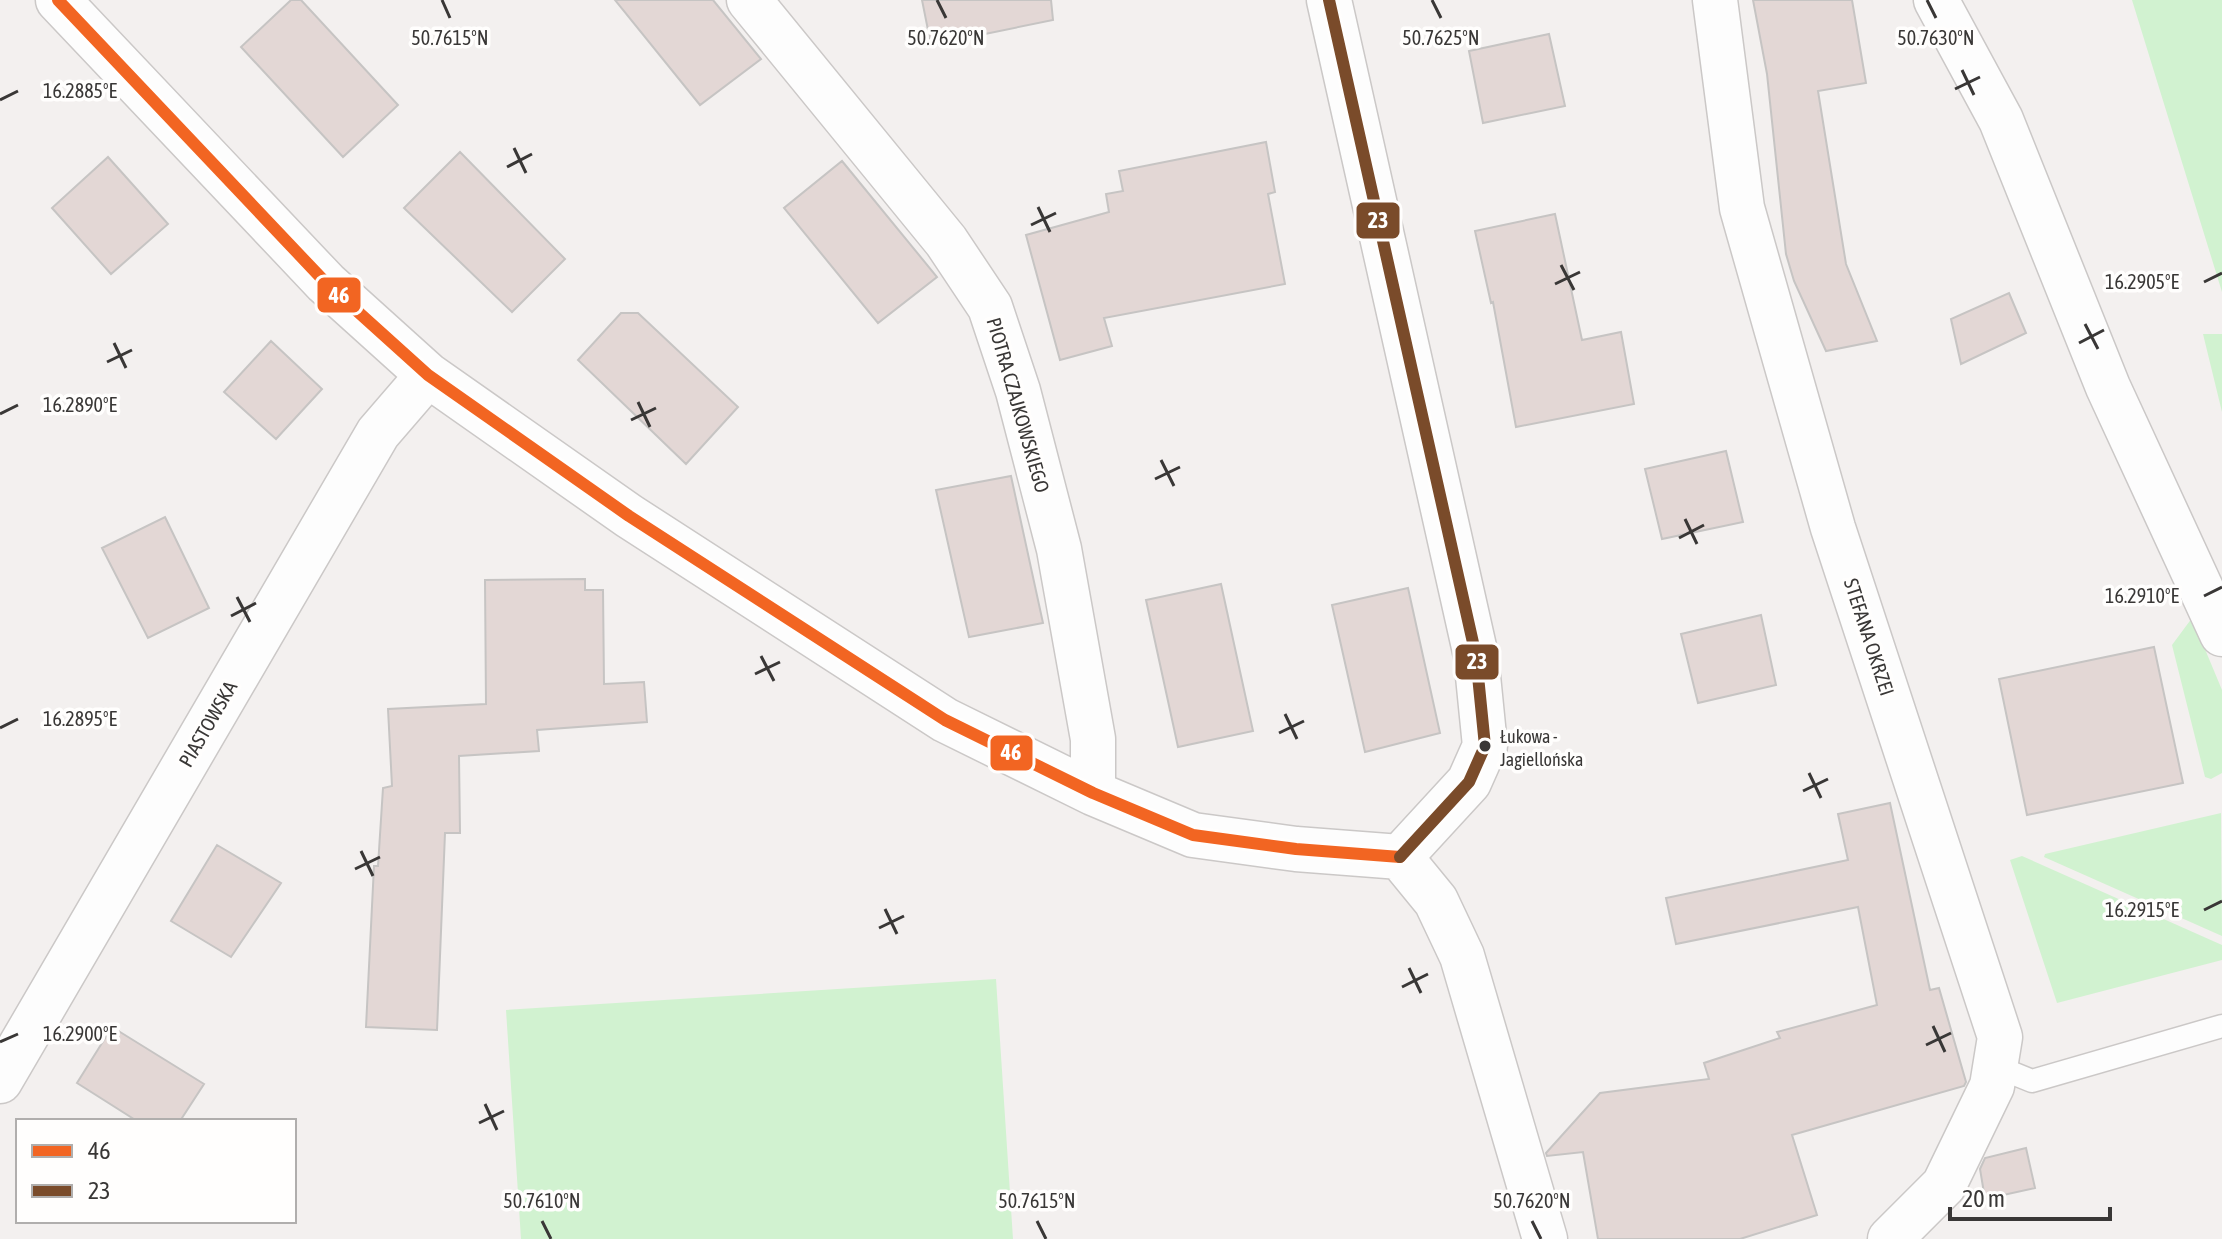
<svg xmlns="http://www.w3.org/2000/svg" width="2222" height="1239" font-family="'Asap Condensed',sans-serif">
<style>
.green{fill:#d1f2d0}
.building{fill:#e3d7d5;stroke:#c6c4c3;stroke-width:2}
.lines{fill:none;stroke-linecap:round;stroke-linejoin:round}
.service-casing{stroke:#cbc8c7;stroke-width:25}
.minor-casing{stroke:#cbc8c7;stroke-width:47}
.service{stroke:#fdfdfd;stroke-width:22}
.minor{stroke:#fdfdfd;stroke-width:44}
.bus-1-casing{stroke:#fffefd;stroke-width:18}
.bus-2-casing{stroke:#fffefd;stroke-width:18}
.bus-1{stroke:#f26522;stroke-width:12}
.bus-2{stroke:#7a4b2a;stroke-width:12}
.ticks{fill:none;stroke:#393736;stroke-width:3}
.bus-dot{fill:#393736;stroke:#fffefd;stroke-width:3}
.labels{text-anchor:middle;stroke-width:7;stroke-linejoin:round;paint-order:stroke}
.bus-label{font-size:18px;fill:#393736;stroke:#fffefd;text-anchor:start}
.street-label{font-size:20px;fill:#393736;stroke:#fffefd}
.ticks-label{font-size:20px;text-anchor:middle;fill:#393736;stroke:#fffefd;stroke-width:7;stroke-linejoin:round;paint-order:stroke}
.line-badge{stroke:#fffefd;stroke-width:3}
.badge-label{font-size:22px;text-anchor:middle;font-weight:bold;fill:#fff}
</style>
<rect width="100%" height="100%" fill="#f3f0ef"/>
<path class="green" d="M2132 0H2222V292Z
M2203 334H2222V412Z
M2192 618 2222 690V773L2211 779 2205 777 2172 645Z
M2221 813 2222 936 2044 857 2045 854Z
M2022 856 2222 945V960L2057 1003 2010 860Z
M996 979 1013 1239H521L506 1010Z"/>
<path class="building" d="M291 0H301L398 105 343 157 241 47Z
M615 0H713L761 59 700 105Z
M922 0H1051L1053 20 931 45Z
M1753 0H1852L1866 83 1818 91 1846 264 1877 341 1826 351 1794 281 1786 254 1767 74Z
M1549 34 1565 106 1483 123 1469 51Z
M1266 142 1275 192 1268 194 1285 284 1104 318 1112 346 1060 360 1026 235 1109 212 1106 194 1123 191 1119 171Z
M460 152 565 259 512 312 404 208Z
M108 157 168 224 111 274 52 208Z
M842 161 937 277 878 323 784 208Z
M1555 214 1582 340 1621 332 1634 404 1516 427 1493 302 1491 303 1475 231Z
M2009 293 2026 333 1961 364 1951 319Z
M621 313H638L738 407 686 464 578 360Z
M271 341 322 389 276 439 224 392Z
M1726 451 1743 522 1662 539 1645 469Z
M1011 476 1043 623 969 637 936 490Z
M165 517 209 608 148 638 102 548Z
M585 579V590H603L604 684 644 682 647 722 537 730 539 751 459 756 460 833H445L437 1030 366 1027 374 866H378L383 788 392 786 388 709 486 704 485 580Z
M1221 584 1253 731 1178 747 1146 600Z
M1408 588 1440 733 1365 752 1332 605Z
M1761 615 1776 685 1698 703 1681 634Z
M2154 647 2183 783 2027 815 1999 679Z
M1890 803 1930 990 1939 988 1966 1082 1964 1086 1792 1135 1817 1215 1740 1239H1598L1583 1152 1547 1156 1546 1153 1600 1093 1709 1079 1704 1063 1780 1038 1777 1032 1877 1005 1858 907 1676 944 1666 898 1848 860 1838 814Z
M217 845 281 883 231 957 171 921Z
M112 1027 204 1084 180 1121H137L77 1083Z
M2026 1148 2035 1188 1985 1199 1980 1169 1985 1158Z"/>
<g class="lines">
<defs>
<path id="service" d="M1995 1066 2032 1081 2222 1026"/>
<path id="minor" d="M58 0 326 283 428 375 629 516 945 720 1093 793 1193 835 1296 849 1400 857
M749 0 946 241 990 307 1018 391 1059 549 1093 739V793
M1329 0 1476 656 1485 746 1469 782 1400 857
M1715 0 1742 208 1833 528 2000 1037 1992 1086 1944 1185 1890 1239
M1936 0 2001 120 2108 387 2222 634
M1400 857 1436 901 1462 956 1545 1239
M0 1081 378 433 428 375"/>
</defs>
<use href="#service" class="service-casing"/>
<use href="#minor" class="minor-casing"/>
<use href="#service" class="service"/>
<use href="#minor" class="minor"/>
<defs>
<path id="bus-1" d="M58 0 326 283 428 375 629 516 945 720 1093 793 1193 835 1296 849 1400 857"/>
<path id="bus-2" d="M1329 0 1476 656 1485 746 1469 782 1400 857"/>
</defs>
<use href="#bus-1" class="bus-1-casing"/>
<use href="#bus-2" class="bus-2-casing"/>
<use href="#bus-1" class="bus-1"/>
<use href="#bus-2" class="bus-2"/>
</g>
<path class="ticks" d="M442 0 450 18M937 0 946 18M1432 0 1441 18M1927 0 1936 18M1962 70 1974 95M1955 89 1980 77M0 100 18 91M514 148 526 173M507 167 532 154M1038 207 1050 232M1031 225 1056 213M1561 265 1574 290M2204 282 2222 273M1555 284 1580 272M2085 324 2098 349M114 343 126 368M2079 343 2104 330M107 362 132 350M638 402 650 427M0 414 18 405M631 420 656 408M1161 460 1174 486M1155 479 1180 467M1685 519 1697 544M1679 538 1704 525M2204 596 2222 587M237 597 250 622M231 616 256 603M761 656 774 681M755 674 780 662M1285 714 1297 739M0 728 18 719M1279 733 1304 721M1809 773 1821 798M1803 791 1828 779M361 851 373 876M355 869 380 857M885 909 897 934M2204 910 2222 901M879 928 904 916M1409 968 1421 993M1402 987 1428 974M1933 1026 1945 1052M0 1042 18 1034M1926 1045 1951 1033M485 1104 497 1130M479 1123 504 1111M542 1221 551 1239M1037 1221 1046 1239M1532 1221 1541 1239"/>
<circle class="bus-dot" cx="1485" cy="746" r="7"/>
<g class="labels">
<g class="bus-label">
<text x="1500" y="743">Łukowa -<tspan x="1500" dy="23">Jagiellońska</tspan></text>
</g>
<g class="street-label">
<text transform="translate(1018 405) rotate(74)" y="7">PIOTRA CZAJKOWSKIEGO</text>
<text transform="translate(1869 637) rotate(72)" y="7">STEFANA OKRZEI</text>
<text transform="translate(208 724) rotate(-60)" y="7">PIASTOWSKA</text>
</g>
</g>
<g class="ticks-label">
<text x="450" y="45">50.7615°N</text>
<text x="946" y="45">50.7620°N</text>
<text x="1441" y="45">50.7625°N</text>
<text x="1936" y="45">50.7630°N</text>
<text x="80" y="98">16.2885°E</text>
<text x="2142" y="289">16.2905°E</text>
<text x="80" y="412">16.2890°E</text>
<text x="2142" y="603">16.2910°E</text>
<text x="80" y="726">16.2895°E</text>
<text x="2142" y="917">16.2915°E</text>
<text x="80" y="1041">16.2900°E</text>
<text x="542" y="1208">50.7610°N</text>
<text x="1037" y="1208">50.7615°N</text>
<text x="1532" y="1208">50.7620°N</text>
</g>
<g class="line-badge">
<rect x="1355" y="201" width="46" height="39" rx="8" fill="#7a4b2a"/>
<rect x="316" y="276" width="46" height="38" rx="8" fill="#f26522"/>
<rect x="1454" y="643" width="46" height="38" rx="8" fill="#7a4b2a"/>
<rect x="989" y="734" width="45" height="38" rx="8" fill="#f26522"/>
</g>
<g class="badge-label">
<text x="1378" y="228">23</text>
<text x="339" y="303">46</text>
<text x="1477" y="669">23</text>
<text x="1011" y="760">46</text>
</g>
<rect x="16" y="1119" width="280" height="104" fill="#fffefd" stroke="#b0aead" stroke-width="2"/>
<rect x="32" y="1145" width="40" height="12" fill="#f26522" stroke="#b0aead" stroke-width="2"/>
<text x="88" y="1159" font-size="24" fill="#393736">46</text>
<rect x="32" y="1185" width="40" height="12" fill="#7a4b2a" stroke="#b0aead" stroke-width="2"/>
<text x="88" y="1199" font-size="24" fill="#393736">23</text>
<path d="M1950 1207v12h160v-12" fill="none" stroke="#393736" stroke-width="4"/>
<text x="1962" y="1207" font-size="24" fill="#393736" stroke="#fffefd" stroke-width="6" paint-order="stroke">20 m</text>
</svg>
